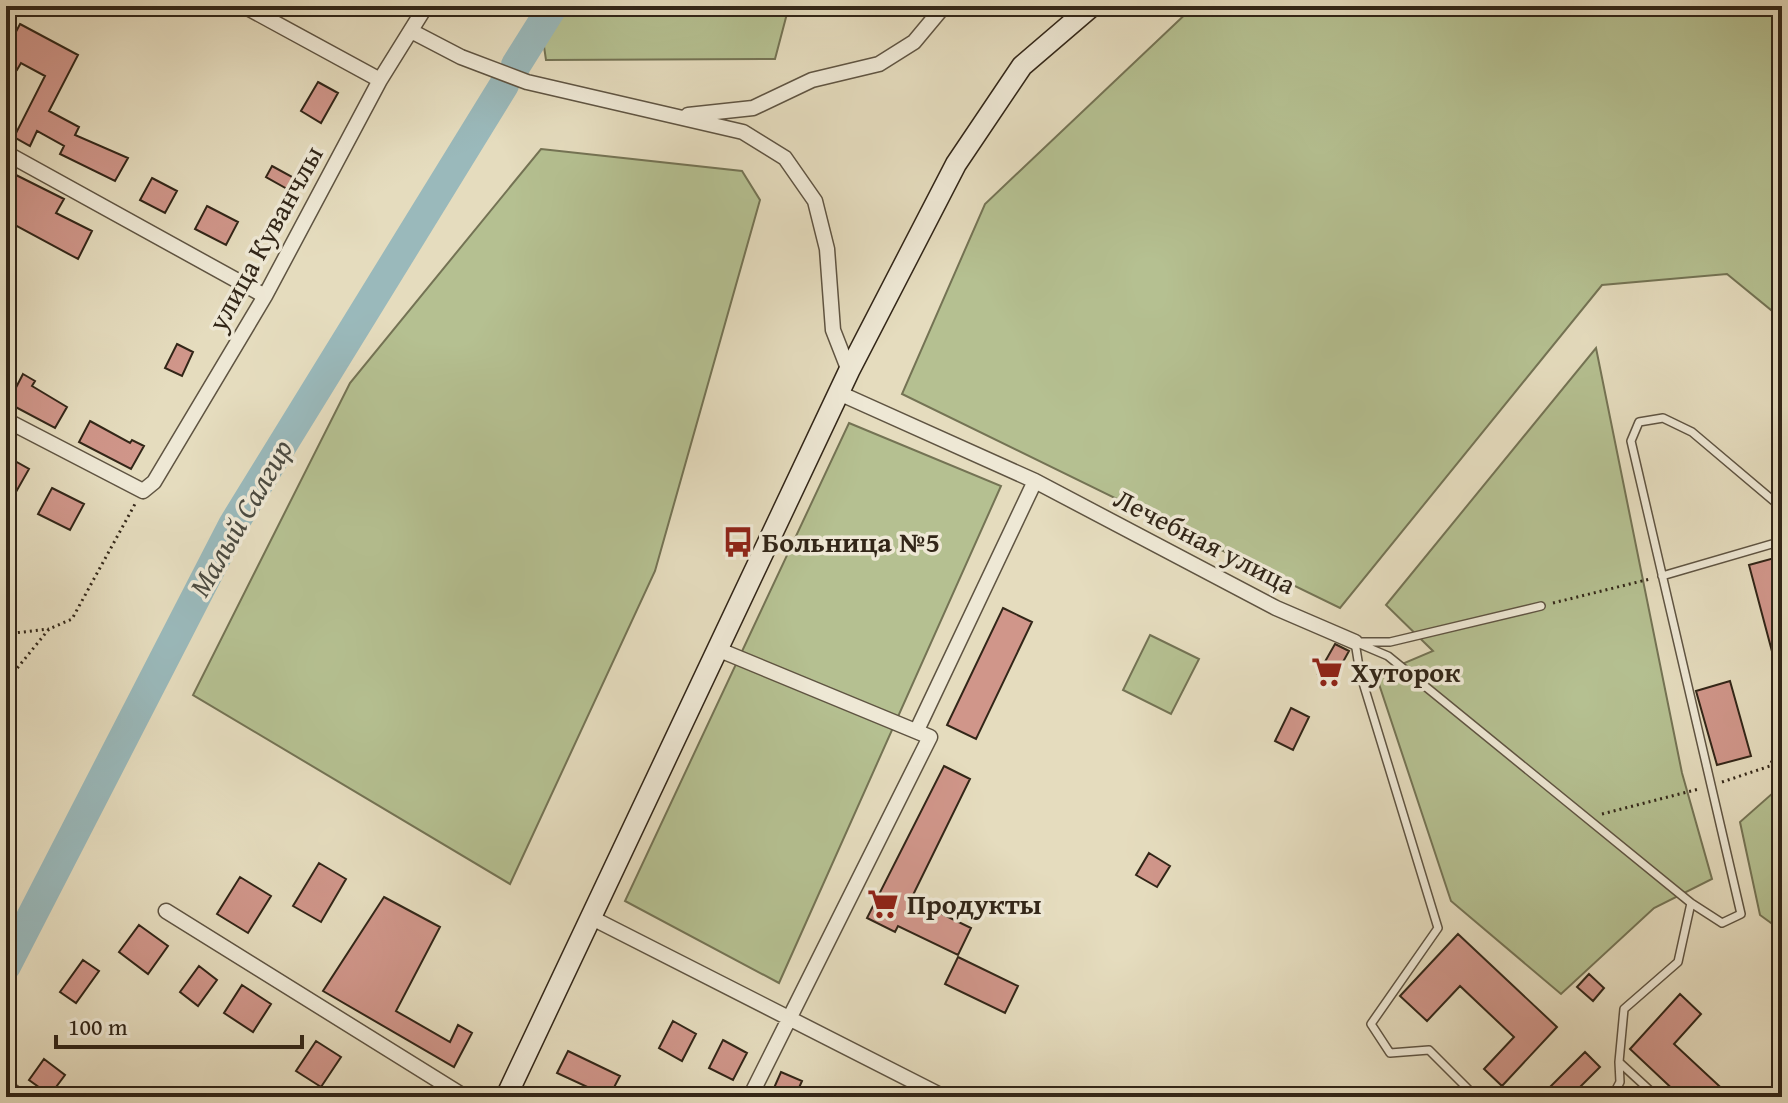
<svg xmlns="http://www.w3.org/2000/svg" width="1788" height="1103" font-family="'Gentium Book Plus',serif">
<style>
.green{fill:#b5c091;stroke:#747354;stroke-width:2}
.lines{fill:none;stroke-linecap:round;stroke-linejoin:round}
.river{stroke:#9ab9bb;stroke-width:30}
.building{fill:#d0968a;stroke:#322618;stroke-width:2}
.lane-casing{stroke:#5f5442;stroke-width:10}
.street-casing{stroke:#5f5442;stroke-width:17}
.secondary-casing{stroke:#322618;stroke-width:23}
.path{stroke:#322618;stroke-width:3;stroke-dasharray:2 4;stroke-linecap:butt}
.lane{stroke:#eee8d5;stroke-width:7}
.street{stroke:#eee8d5;stroke-width:14}
.secondary{stroke:#eee8d5;stroke-width:20}
.labels{text-anchor:middle;stroke-width:7;stroke-linejoin:round;paint-order:stroke}
.street-label{font-size:28px;fill:#322618;stroke:#eee8d5}
.poi-label{font-size:28px;font-weight:bold;fill:#322618;stroke:#eee8d5;text-anchor:start}
.water-label{font-size:30px;font-style:italic;fill:#4c4b41;stroke:#eee8d5}
</style>
<rect width="100%" height="100%" fill="#e5dcbe"/>
<filter id="stains"><feTurbulence type="fractalNoise" baseFrequency=".0025" numOctaves="4"/><feColorMatrix values="0 0 0 0 .2 0 0 0 0 .09 0 0 0 0 .02 0 0 0 .5 -.17"/></filter>
<radialGradient id="worn" r=".72"><stop offset=".6" stop-color="#630" stop-opacity="0"/><stop offset="1" stop-color="#630" stop-opacity=".3"/></radialGradient>
<path class="green" d="M538 6H789L775 59 546 60Z
M1194 6H1782V319L1727 274 1602 285 1340 608 902 394 985 204Z
M541 149 742 171 760 200 655 571 510 884 193 695 350 383Z
M1596 348 1682 773 1712 879 1654 908 1561 994 1451 901 1376 675 1433 651 1386 605Z
M849 423 1001 486 779 983 625 901Z
M1150 635 1199 659 1171 714 1123 690Z
M1782 785V931L1760 915 1740 822Z"/>
<g class="lines">
<path class="river" d="M516 65 553 6
M6 966 233 525 504 85"/>
</g>
<path class="building" d="M20 24 78 55 49 111 79 127 75 135 128 158 115 181 60 154 64 146 37 131 30 146 14 137 45 76 21 63 17 70 6 64V51Z
M318 82 338 93 321 123 301 111Z
M272 166 296 179 289 190 266 177Z
M10 172 64 199 56 213 92 231 78 259 11 223 13 220 6 216V179Z
M152 178 177 191 165 213 140 200Z
M207 206 238 222 226 245 195 229Z
M177 344 193 352 182 376 165 368Z
M23 374 35 381 32 386 67 407 55 428 8 403Z
M90 421 130 443 132 440 144 446 131 469 79 442Z
M6 456 29 469 16 492 6 487Z
M52 488 84 504 70 530 38 514Z
M1782 556V674H1778L1749 565Z
M1003 608 1032 622 976 739 947 725Z
M1335 644 1349 651 1332 682 1318 674Z
M1730 681 1751 756 1717 765 1696 691Z
M1291 708 1309 717 1293 750 1275 741Z
M944 766 970 779 911 899 971 928 958 955 898 926 895 932 867 918Z
M1149 853 1170 866 1157 887 1136 875Z
M319 863 346 879 321 922 293 906Z
M240 877 271 896 248 933 217 914Z
M384 897 440 927 396 1011 450 1042 458 1025 472 1033 454 1067 323 991Z
M139 925 168 946 148 974 119 952Z
M1458 934 1557 1027 1502 1086 1484 1069 1514 1037 1460 986 1427 1021 1400 996Z
M958 957 1018 986 1005 1013 945 984Z
M83 960 99 971 76 1003 60 992Z
M199 966 217 980 198 1006 180 992Z
M1589 974 1604 988 1593 1001 1577 987Z
M242 985 271 1004 253 1032 224 1013Z
M1680 994 1701 1014 1674 1044 1731 1097H1681L1630 1049Z
M673 1021 696 1034 682 1061 659 1048Z
M723 1040 747 1053 733 1080 709 1068Z
M316 1041 341 1057 321 1087 296 1071Z
M568 1051 620 1076 609 1097 557 1073Z
M1585 1052 1600 1067 1570 1097H1540Z
M44 1059 65 1075 50 1095 29 1080Z
M781 1072 802 1081 795 1097H770Z"/>
<g class="lines">
<defs>
<path id="lane" d="M1662 576 1782 541
M1355 642 1388 656 1691 903 1722 923 1741 914 1631 441 1639 422 1663 418 1692 432 1782 508
M1476 1097 1429 1050 1390 1053 1371 1024 1438 928 1360 673 1355 642H1390L1541 606
M1612 1097 1620 1082 1619 1062
M1657 1097 1619 1062 1624 1009 1678 962 1691 903"/>
<path id="street" d="M244 6 380 80
M413 32 461 57 527 82 743 132 785 158 815 201 827 249 833 330 849 371
M688 115 753 108 812 80 879 64 914 42 944 6
M6 153 265 296
M839 393 1035 481 1276 608 1355 642
M6 420 143 491 154 482 265 296 380 80 426 6
M717 649 930 737 750 1097
M917 730 1035 481
M166 911 465 1097
M590 917 944 1097
M6 1087 20 1097"/>
<path id="secondary" d="M506 1097 849 371 956 164 1022 66 1092 6"/>
</defs>
<use href="#lane" class="lane-casing"/>
<use href="#street" class="street-casing"/>
<use href="#secondary" class="secondary-casing"/>
<path class="path" d="M1553 603 1650 579
M6 634 49 629
M6 682 49 629 72 619 135 504
M1722 782 1770 766 1782 735
M1602 814 1699 789"/>
<use href="#lane" class="lane"/>
<use href="#street" class="street"/>
<use href="#secondary" class="secondary"/>
</g>
<defs>
<symbol id="bus-bare" viewBox="-9 -9 18 18"><path d="M-5-6H5V4H4V6H2V4H-2V6H-4V4H-5ZM-3.5-4V0h7V-4ZM-3.5 1.2v1.5H-2V1.2ZM2 1.2v1.5H3.5V1.2Z" fill="#8f2418" stroke="#eee8d5" stroke-width="2.5" paint-order="stroke"/></symbol>
<symbol id="supermarket-bare" viewBox="-9 -9 18 18"><path d="M-6-5.5h2.5l.6 2H6L4.5 2H-2.5L-4.4-4H-6ZM-1.5 3.2a1.3 1.3 0 1 0 .1 0ZM3 3.2a1.3 1.3 0 1 0 .1 0Z" fill="#8f2418" stroke="#eee8d5" stroke-width="2.5" paint-order="stroke"/></symbol>
</defs>
<g fill-rule="evenodd">
<use href="#bus-bare" x="716" y="520" width="44" height="44"/>
<use href="#supermarket-bare" x="1305" y="650" width="44" height="44"/>
<use href="#supermarket-bare" x="861" y="882" width="44" height="44"/>
</g>
<g class="labels">
<g class="street-label">
<text transform="translate(265 238) rotate(-61)" y="10">улица Куванчлы</text>
<text transform="translate(1205 541) rotate(27)" y="10">Лечебная улица</text>
</g>
<g class="poi-label">
<text x="762" y="552">Больница №5</text>
<text x="1351" y="682">Хуторок</text>
<text x="907" y="914">Продукты</text>
</g>
<g class="water-label">
<text transform="translate(241 518) rotate(-60)" y="10">Малый Салгир</text>
</g>
</g>
<rect width="1788" height="1103" fill="none" stroke="#e5dcbe" stroke-width="32"/>
<rect x="8" y="8" width="1772" height="1087" fill="none" stroke="#322618" stroke-width="4"/>
<rect x="16" y="16" width="1756" height="1071" fill="none" stroke="#322618" stroke-width="2"/>
<path d="M56 1035v12h246v-12" fill="none" stroke="#322618" stroke-width="4"/>
<text x="68" y="1035" font-size="24" fill="#322618" stroke="#eee8d5" stroke-width="6" paint-order="stroke">100 m</text>
<rect width="100%" height="100%" filter="url(#stains)"/>
<rect width="100%" height="100%" fill="url(#worn)"/>
</svg>
